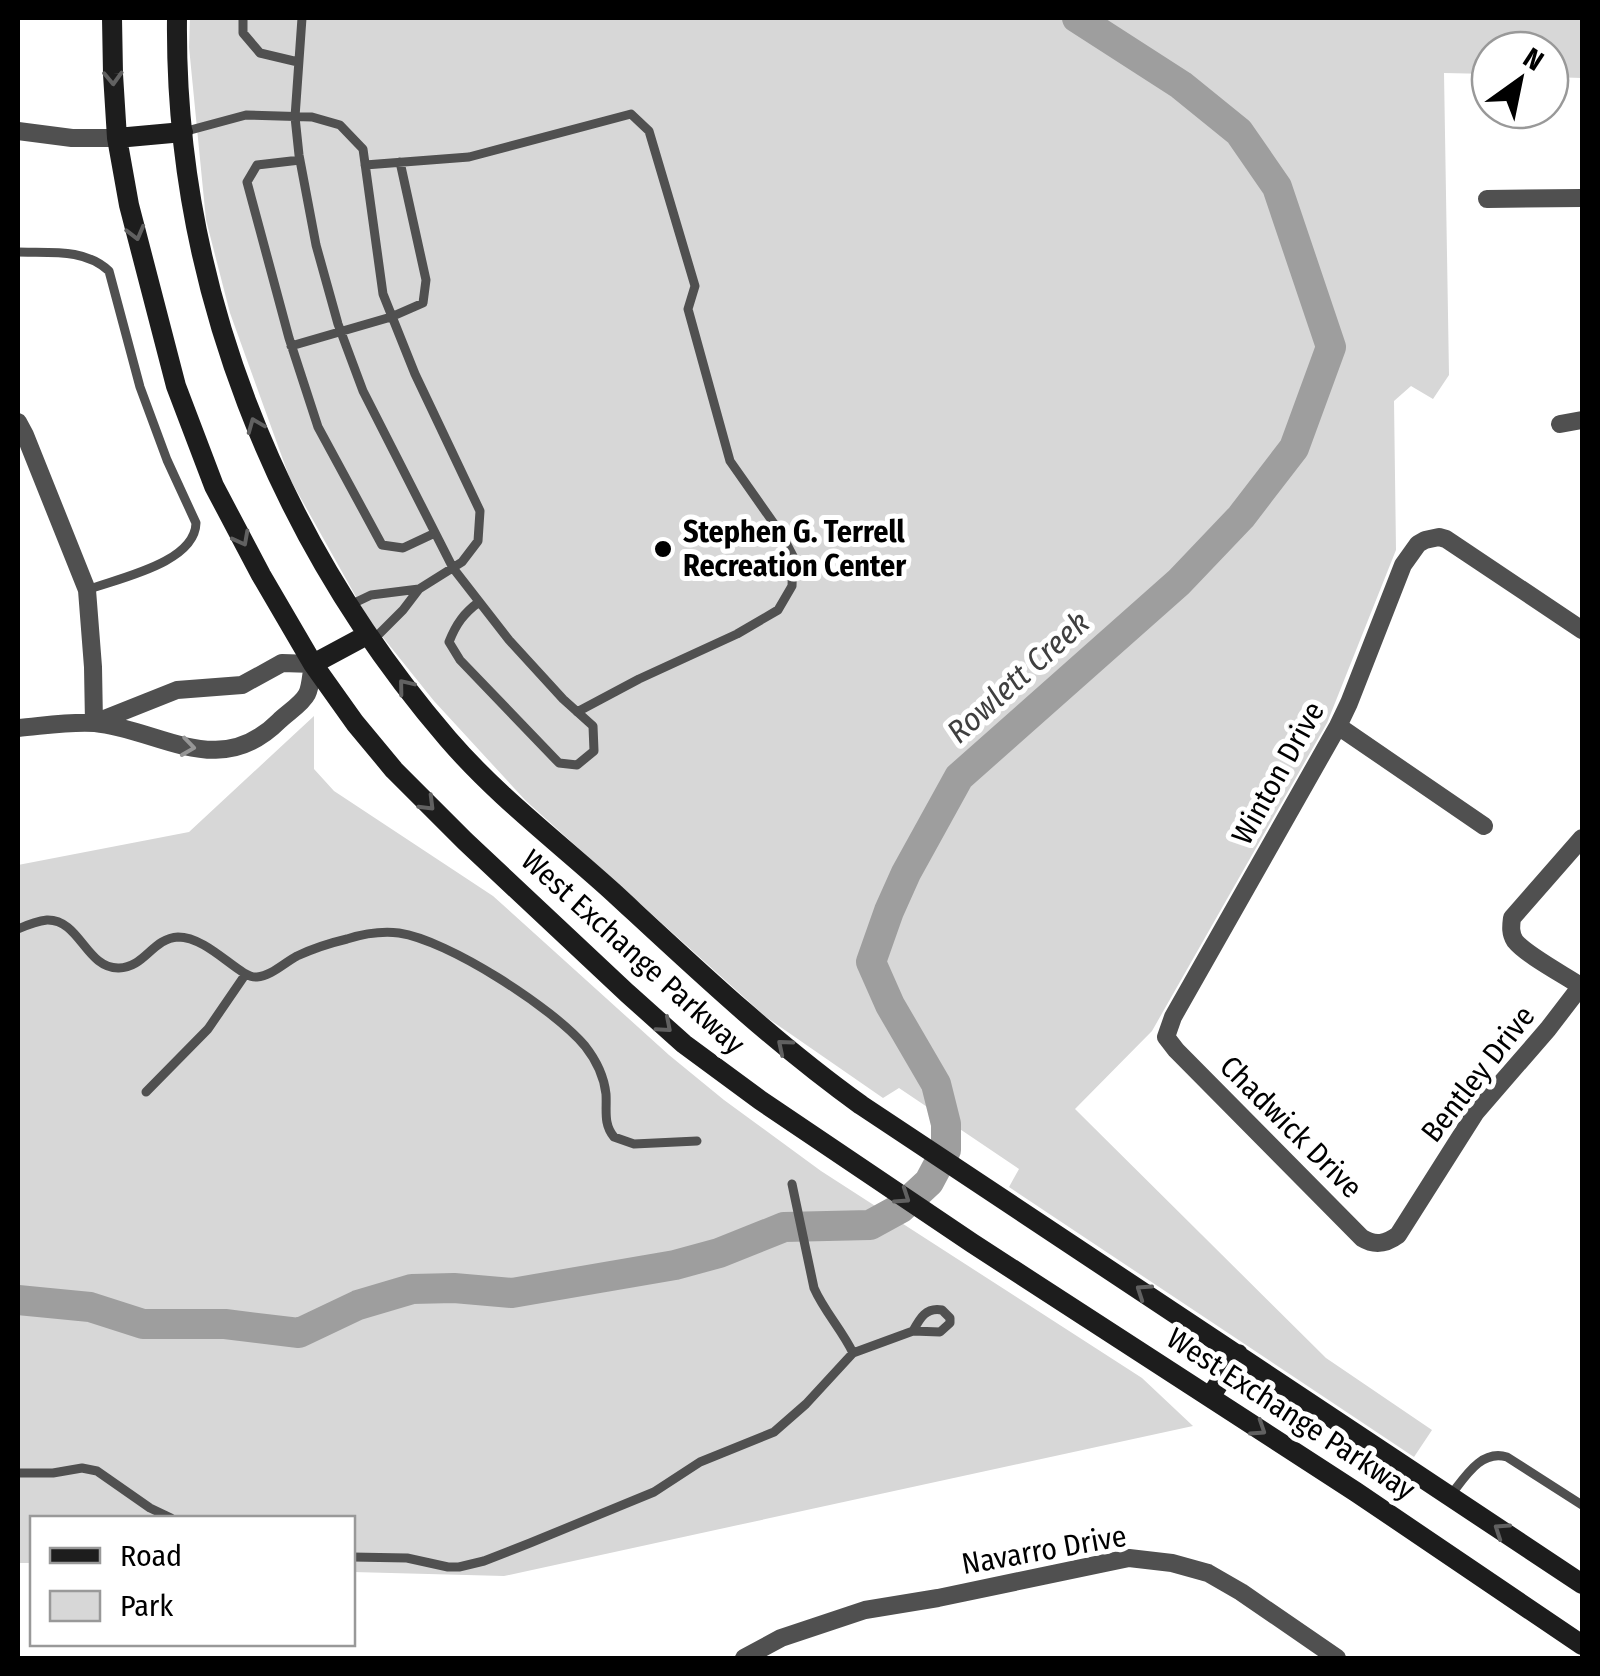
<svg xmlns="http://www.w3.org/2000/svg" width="1600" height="1676" font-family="'Fira Sans Condensed',sans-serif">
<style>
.green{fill:#d7d7d7}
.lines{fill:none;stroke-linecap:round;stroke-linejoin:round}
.river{stroke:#9e9e9e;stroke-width:30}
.service{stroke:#505050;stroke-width:9}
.minor{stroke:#505050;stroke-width:18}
.secondary{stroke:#1d1d1d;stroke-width:20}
.oneway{stroke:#616161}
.oneway2{stroke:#969696}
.poi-dot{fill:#000;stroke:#fff;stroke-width:4}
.labels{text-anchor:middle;stroke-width:10;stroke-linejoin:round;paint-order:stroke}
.poi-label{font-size:30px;font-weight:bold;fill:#000;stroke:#fff;text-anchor:start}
.street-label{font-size:30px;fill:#000;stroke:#fff}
.water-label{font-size:32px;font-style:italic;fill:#3f3f3f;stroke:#fff}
</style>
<rect width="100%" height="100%" fill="#fff"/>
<path class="green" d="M190 18H1582V78L1550 77V50H1490V74L1444 73 1449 375 1433 399 1411 386 1394 401 1396 550 1327 723 1152 1031 1075 1109 1326 1358 1432 1430 1414 1457 1009 1187 1019 1169 899 1088 883 1098 766 1017 526 801 434 701 369 620 290 479 230 313 206 220 189 47Z
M314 716V769L334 791 493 896 669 1055 724 1100 821 1171 1142 1378 1193 1426 504 1576 353 1572 352 1518H32V1563H18V865L189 832Z"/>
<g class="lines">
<path class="river" d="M18 1300 90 1307 143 1324H225L299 1333 358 1305 412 1289 454 1288 512 1293 675 1265 719 1253 784 1227 870 1225 901 1208 929 1182 946 1150V1124L936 1084 890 1005 871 962 889 911 906 873 959 777 1179 582 1241 517 1294 448 1331 347 1277 187 1239 132 1181 85 1077 18"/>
<path class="service" d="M243 18V33L260 53 298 62
M302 18 295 117 299 155 316 245 338 324 363 391 453 568 509 640 563 699 593 726 594 751 577 765 559 763 460 660 449 642C456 624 464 613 479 602
M183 132 246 115 312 117 340 125 363 149 383 294 415 374 480 511 478 541 462 562 419 589 371 595 350 605
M300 160 257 165 247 182 289 338 318 427 382 545 403 548 435 533
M365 165 469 157 631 114 649 131 695 286 688 309 730 461 782 535 793 556 792 586 778 610 737 634 639 679 577 712
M18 252C49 253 85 248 109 271L140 387 167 460 196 523C195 563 119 578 87 590
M291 346 391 317 423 303 426 280 400 162
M374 639 403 610 419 589
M18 929C27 925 37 921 47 920 80 919 86 969 119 968 144 968 153 938 178 937 209 937 240 979 257 977 271 976 284 963 297 956 312 949 330 943 347 939 363 934 382 931 399 933 448 940 553 1008 585 1046 596 1060 604 1076 606 1094 607 1110 603 1124 614 1137L634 1144 697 1141
M146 1092 208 1029 245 975
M853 1353 913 1331 940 1332 950 1323V1318L942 1310C926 1307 920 1318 913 1331
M18 1473H53L82 1468 97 1471 150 1508 171 1518
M1450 1496C1465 1477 1481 1449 1507 1457L1582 1505
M352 1557 407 1558 448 1567H459L484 1561 530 1543 654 1492 700 1462 774 1432 806 1404 853 1353C842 1330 824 1311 814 1288L792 1184"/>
<path class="minor" d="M18 131 72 138H117
M1487 199 1582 198
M18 422 25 435 87 590 93 667 94 723
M1560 424 1582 420
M1338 726 1484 826
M18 728C42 726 71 721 95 723 161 730 219 781 279 721 287 713 302 704 307 694 311 686 311 673 313 664L282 663 242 685 177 690 94 723
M1582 838 1512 918C1511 926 1510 933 1515 941 1526 955 1566 976 1582 987
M1581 986 1548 1029 1476 1112 1398 1235C1386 1244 1375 1246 1362 1238L1176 1050 1166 1037 1173 1017 1338 726 1349 703 1403 565 1418 544 1425 540 1439 537 1446 539 1582 630
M744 1658 781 1638 865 1610 938 1598 1129 1558 1172 1563 1208 1573 1241 1592 1337 1658"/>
<path class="secondary" d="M112 18 113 74 117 138 129 205 176 386 214 486 261 575 313 664 355 723 394 770 465 841 627 993 684 1044 760 1100 972 1243 1356 1492 1582 1645
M177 18C174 283 276 539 448 739 498 797 558 842 614 893 694 967 773 1042 861 1105L1582 1584
M117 138 183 132
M313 664 367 635
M1210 1397 1238 1354"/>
</g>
<defs><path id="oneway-chevron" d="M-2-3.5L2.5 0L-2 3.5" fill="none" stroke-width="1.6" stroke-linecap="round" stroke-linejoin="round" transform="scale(2.5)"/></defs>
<g class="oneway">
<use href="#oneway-chevron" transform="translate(113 78) rotate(88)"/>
<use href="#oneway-chevron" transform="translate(136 233) rotate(75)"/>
<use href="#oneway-chevron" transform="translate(255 425) rotate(-112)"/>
<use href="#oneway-chevron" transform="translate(242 539) rotate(62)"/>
<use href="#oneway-chevron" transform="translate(405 686) rotate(-129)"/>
<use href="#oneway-chevron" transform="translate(428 804) rotate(45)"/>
<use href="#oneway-chevron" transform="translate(665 1026) rotate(41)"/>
<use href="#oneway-chevron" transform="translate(784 1046) rotate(-140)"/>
<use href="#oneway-chevron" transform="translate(903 1197) rotate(34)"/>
<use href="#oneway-chevron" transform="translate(1143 1291) rotate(-146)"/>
<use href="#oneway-chevron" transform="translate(1259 1429) rotate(33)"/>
<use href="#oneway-chevron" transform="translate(1501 1530) rotate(-146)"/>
</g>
<use class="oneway2" href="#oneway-chevron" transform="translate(188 747) rotate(8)"/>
<circle class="poi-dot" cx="663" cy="549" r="10"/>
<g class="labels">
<g class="poi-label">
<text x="683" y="542">Stephen G. Terrell<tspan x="683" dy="34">Recreation Center</tspan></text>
</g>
<g class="street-label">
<text transform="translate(1278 773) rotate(-61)" y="10">Winton Drive</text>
<text transform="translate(633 952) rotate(42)" y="10">West Exchange Parkway</text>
<text transform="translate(1478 1074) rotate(-52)" y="10">Bentley Drive</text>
<text transform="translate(1291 1127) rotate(45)" y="10">Chadwick Drive</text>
<text transform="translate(1291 1414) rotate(33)" y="10">West Exchange Parkway</text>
<text transform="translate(1044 1550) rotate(-10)" y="10">Navarro Drive</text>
</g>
<g class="water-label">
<text transform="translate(1018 677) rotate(-42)" y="11">Rowlett Creek</text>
</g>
</g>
<rect width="1600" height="1676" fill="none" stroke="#000000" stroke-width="40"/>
<rect x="30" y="1516" width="325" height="130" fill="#ffffff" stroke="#999999" stroke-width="2.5"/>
<rect x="50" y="1548" width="50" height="15" fill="#1d1d1d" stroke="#999999" stroke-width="2.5"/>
<text x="120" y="1566" font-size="30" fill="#000000">Road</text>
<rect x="50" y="1591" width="50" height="30" fill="#d7d7d7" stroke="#999999" stroke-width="2.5"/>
<text x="120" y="1616" font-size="30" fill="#000000">Park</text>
<g transform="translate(1520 80) rotate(33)"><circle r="48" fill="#ffffff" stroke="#999999" stroke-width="2.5"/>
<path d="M0-8L18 38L0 25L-18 38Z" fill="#000000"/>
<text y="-15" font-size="28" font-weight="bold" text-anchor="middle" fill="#000000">N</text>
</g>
</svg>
